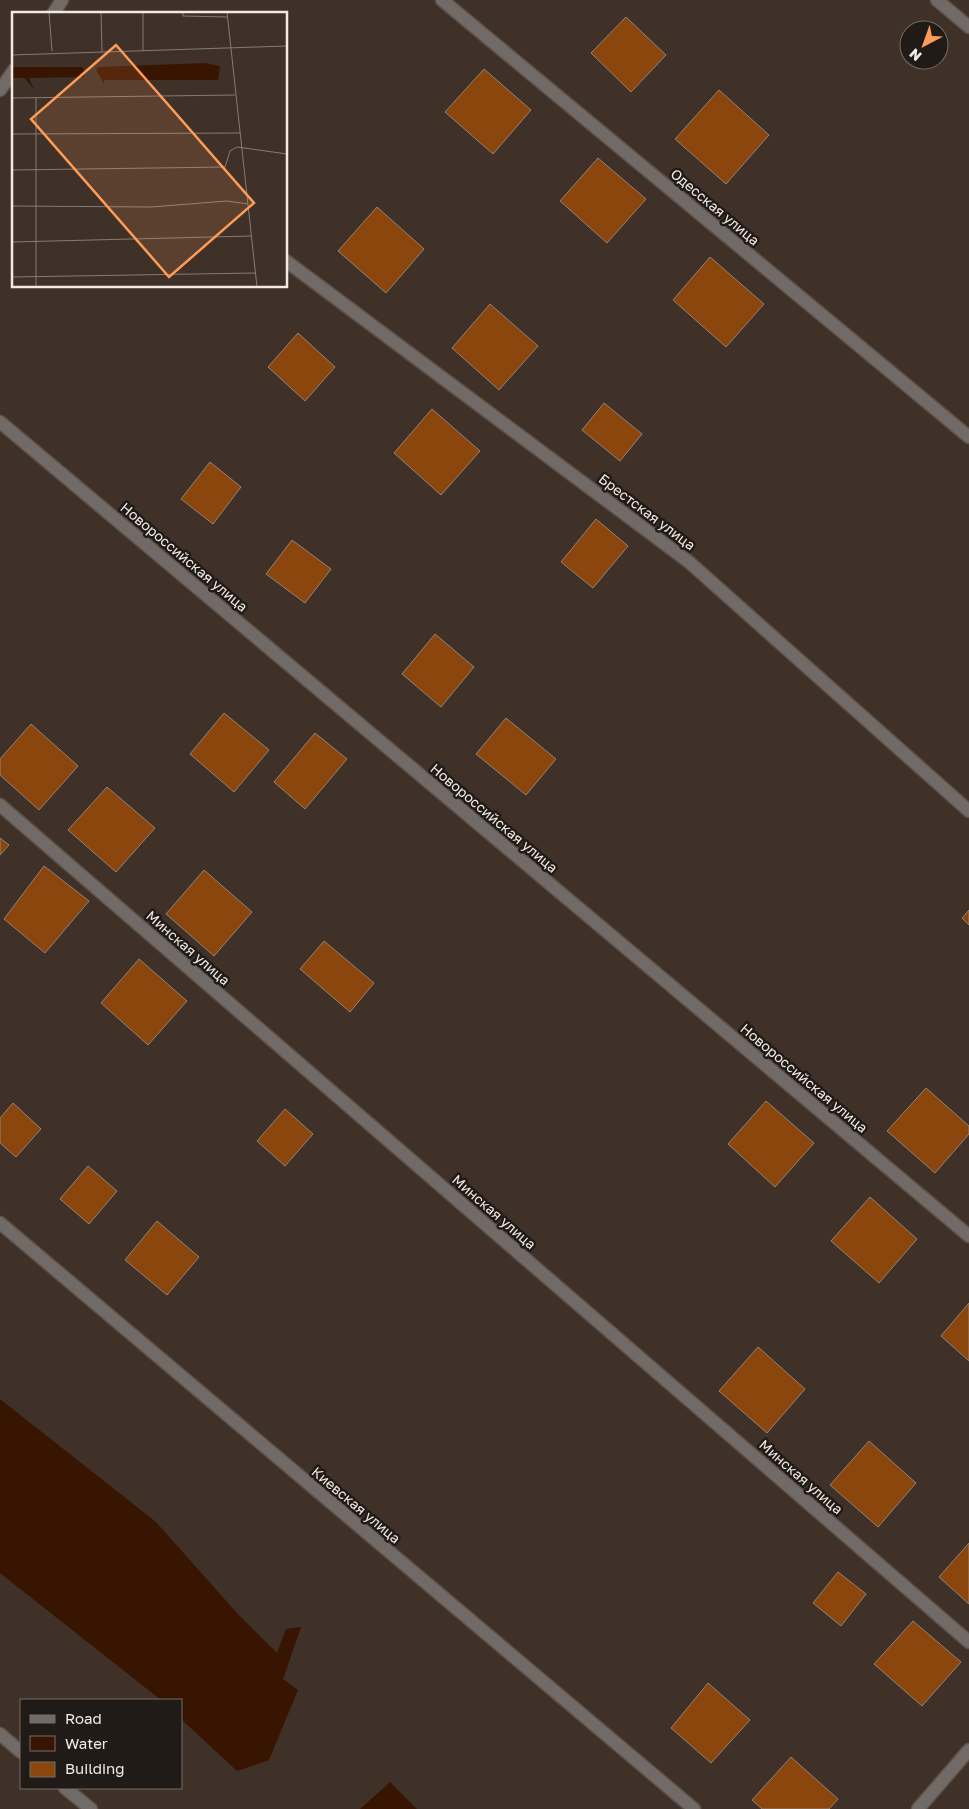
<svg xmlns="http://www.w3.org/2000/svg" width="969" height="1809" font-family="'Golos Text',sans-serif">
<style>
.water{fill:#381500}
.building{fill:#8a460c;stroke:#938379}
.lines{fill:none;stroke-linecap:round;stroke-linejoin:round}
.minor-casing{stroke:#5c4f46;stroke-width:15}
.minor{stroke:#726a66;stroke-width:12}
.labels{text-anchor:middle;stroke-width:5;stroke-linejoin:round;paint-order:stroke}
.street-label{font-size:14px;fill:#f3eae5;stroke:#211b17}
.inset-road{fill:none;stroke:#877b74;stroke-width:1}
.view{fill:#fe9c57;fill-opacity:0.15;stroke:#fe9c57;stroke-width:2.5}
.inset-edge{fill:none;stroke:#f3eae5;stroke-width:2.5}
</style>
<rect width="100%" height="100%" fill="#3f3128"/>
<path class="water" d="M0 1399 156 1522 236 1612 277 1653 286 1629 301 1627 283 1679 298 1690 269 1760 237 1771 181 1719V1700H161L0 1573Z
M390 1782 417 1809H360Z"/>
<path class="building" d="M626 17 666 55 631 92 591 53Z
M484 69 531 110 493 154 445 112Z
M719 90 769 135 726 184 675 139Z
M598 158 646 199 607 243 560 201Z
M377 207 424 249 386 293 338 251Z
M710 257 764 304 726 347 673 300Z
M490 304 538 346 499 390 452 348Z
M298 333 335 367 305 401 268 367Z
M604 403 642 434 620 461 582 430Z
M432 409 480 451 441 495 394 453Z
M210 462 241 487 213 524 181 499Z
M596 519 628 546 593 588 561 562Z
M292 540 331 569 305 603 266 574Z
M435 634 474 667 441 707 402 674Z
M224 713 269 750 234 792 190 754Z
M506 718 556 759 526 795 476 754Z
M31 724 78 766 39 810 0 775V759Z
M315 733 347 759 305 809 274 782Z
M107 787 155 828 116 872 68 830Z
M0 838 9 845 0 855Z
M44 866 89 901 45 953 4 919Z
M204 870 252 912 214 956 166 914Z
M969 910V925L962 918Z
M324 941 374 983 350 1012 300 969Z
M139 959 187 1001 148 1045 101 1003Z
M926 1088 969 1126V1134L935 1173 887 1131Z
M766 1101 814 1143 775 1187 728 1144Z
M13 1103 41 1129 16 1157 0 1143V1118Z
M285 1109 313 1134 285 1166 257 1141Z
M88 1166 117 1191 89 1224 60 1199Z
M870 1197 917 1239 879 1283 831 1241Z
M157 1221 199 1257 167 1295 125 1260Z
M969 1303V1361L941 1336Z
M758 1347 805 1389 767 1433 719 1391Z
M869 1441 916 1483 878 1527 830 1485Z
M969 1543V1604L939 1577Z
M838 1572 866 1594 841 1626 813 1603Z
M913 1621 961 1662 922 1706 874 1664Z
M708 1683 750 1720 711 1763 671 1728Z
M791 1757 838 1799 829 1809H762L752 1800Z"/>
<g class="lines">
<defs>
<path id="minor" d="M442 0 969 437
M937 0 969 27
M53 14 62 0
M0 90 14 70
M286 261 689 562 969 811
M0 422 969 1236
M0 805 969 1642
M0 1223 694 1809
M0 1734 21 1752
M65 1788 91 1809
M918 1809 969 1750"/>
</defs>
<use href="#minor" class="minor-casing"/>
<use href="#minor" class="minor"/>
</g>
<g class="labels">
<g class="street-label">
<text transform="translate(715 207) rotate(40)" y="5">Одесская улица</text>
<text transform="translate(647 512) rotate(37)" y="5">Брестская улица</text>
<text transform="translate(184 557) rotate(40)" y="5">Новороссийская улица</text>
<text transform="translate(494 818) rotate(40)" y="5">Новороссийская улица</text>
<text transform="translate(188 948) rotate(41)" y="5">Минская улица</text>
<text transform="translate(804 1078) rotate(40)" y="5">Новороссийская улица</text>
<text transform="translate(494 1212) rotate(41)" y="5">Минская улица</text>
<text transform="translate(801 1477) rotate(41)" y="5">Минская улица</text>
<text transform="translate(356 1505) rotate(40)" y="5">Киевская улица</text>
</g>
</g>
<g transform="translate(12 12)">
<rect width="275" height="275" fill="#3f3128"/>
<path d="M193 51 208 54 206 68H92V72L84 58 86 55ZM0 55H71L72 62V65L17 66 22 78 13 66H0Z" fill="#381500"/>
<path class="inset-road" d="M37 0 40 39M89 0 90 40M131 0V39M171 0V4L216 5M215 0 245 275M0 43 275 34M0 86 223 83M24 86V275M0 122 228 121M0 158 213 155 218 139 225 135 275 142M0 194 139 195 215 189 236 192M0 230 239 224M0 265 243 261"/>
<path class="view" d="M104 33 242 191 157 265 19 107Z"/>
<rect width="275" height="275" class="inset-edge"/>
</g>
<rect x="20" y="1699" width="162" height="90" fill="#211b17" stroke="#756e69"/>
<rect x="30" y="1715" width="25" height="8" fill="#726a66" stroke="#756e69"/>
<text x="65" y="1724" font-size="15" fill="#f3eae5">Road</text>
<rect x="30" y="1736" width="25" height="15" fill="#381500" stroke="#756e69"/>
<text x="65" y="1749" font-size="15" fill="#f3eae5">Water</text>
<rect x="30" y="1762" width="25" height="15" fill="#8a460c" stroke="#756e69"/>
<text x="65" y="1774" font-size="15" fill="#f3eae5">Building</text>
<g transform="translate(924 45) rotate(221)"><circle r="24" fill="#211b17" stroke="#756e69"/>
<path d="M0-4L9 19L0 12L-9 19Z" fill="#fe9c57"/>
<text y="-8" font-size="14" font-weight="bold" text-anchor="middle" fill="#f3eae5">N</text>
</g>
</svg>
